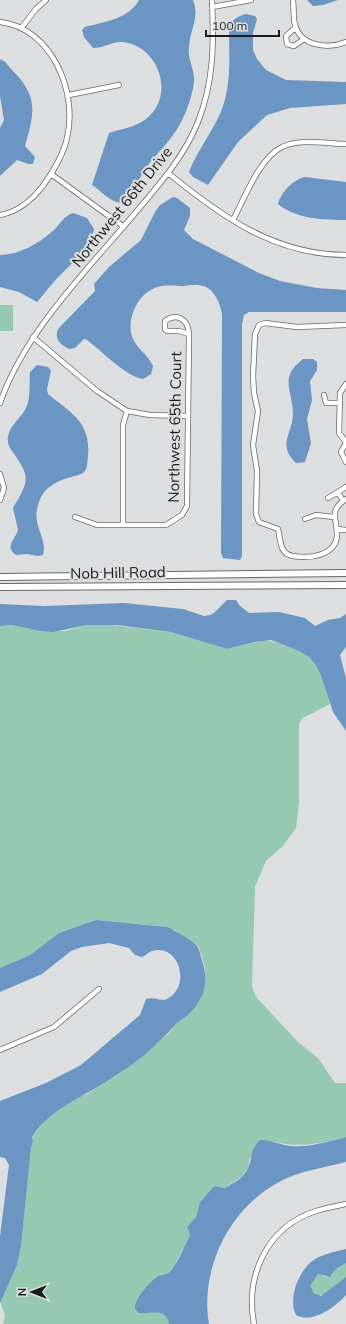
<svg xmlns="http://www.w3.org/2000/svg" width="346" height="1324" font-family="Mulish,sans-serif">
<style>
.green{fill:#96c9b2}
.water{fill:#6b95c3}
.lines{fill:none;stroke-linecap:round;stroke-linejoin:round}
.minor-casing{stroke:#676869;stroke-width:6}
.secondary-casing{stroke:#676869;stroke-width:8}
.minor{stroke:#fff;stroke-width:4.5}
.secondary{stroke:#fff;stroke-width:6}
.labels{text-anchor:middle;stroke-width:4;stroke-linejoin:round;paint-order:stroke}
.street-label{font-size:15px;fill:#1d1d1e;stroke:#dddedf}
</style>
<rect width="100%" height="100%" fill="#dddedf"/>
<path class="green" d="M0 305H13V331H0Z
M103 624 171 632 227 649 265 640 278 643 299 651 309 657 315 664 320 673 330 704 303 718 299 724V803L296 828 282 847 266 861 255 887 252 987 256 997 298 1042 318 1058 335 1083H346V1137C316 1144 298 1149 268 1140L250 1158 248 1168 241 1177 224 1188 214 1186 200 1202 196 1217 187 1227 190 1235 173 1268 166 1275 143 1291 156 1312C164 1312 168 1316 169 1324H3L5 1316 0 1301 17 1265 21 1247 31 1148 33 1141 32 1137 48 1117 73 1099 87 1094 122 1072 168 1034 177 1023 190 1013 205 968 199 947 195 943 175 930 159 926 96 920 59 933 30 955 0 968V626L12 625 29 629 65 631 87 625Z
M346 1263V1277L323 1295H318L310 1289V1284L318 1274 326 1277 332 1275 336 1269Z"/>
<path class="water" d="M139 0H193C200 19 190 28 189 47 187 59 195 69 194 82 192 99 183 122 173 135 164 148 152 158 144 171 139 178 131 201 122 202 112 205 101 190 92 185L109 133C121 129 136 127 146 119 176 96 159 46 123 42 113 41 103 48 93 48L84 37 82 30 85 27C104 22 129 19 139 0Z
M307 0H338L323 5 313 6Z
M246 14 255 16 257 19 253 33V50L257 59 266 70 286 80 346 82V104L290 108 267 115 238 142 208 185 193 177 189 172C197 151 211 134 220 114 232 86 229 58 229 29 232 19 236 17 246 14Z
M0 59C6 61 8 66 13 71 39 97 34 114 25 146L35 157 33 164H28L17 160 0 176V128L4 120 0 96Z
M305 177 346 182V220C324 220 296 219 278 204 281 192 294 179 305 177Z
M173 197 177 198 190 208V216L184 230 193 239 259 273 280 281 317 288 346 290V312H249L244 315 242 325V556L240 560 223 558 221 553 222 315C221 305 215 291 206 287 199 284 191 285 184 286 177 286 169 285 162 286 141 289 128 313 131 333 134 347 147 353 153 366L151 374 143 379C125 376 102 351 87 340L84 339 75 348 70 349C60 346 54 338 58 329L95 291 94 284 109 267 141 240 155 212 160 205Z
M73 213 87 218 94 229C90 252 67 266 53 283 47 289 43 296 37 302L19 292 0 287V255C21 254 38 244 54 230 60 224 64 216 73 213Z
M303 359H313L317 362V370L310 381 312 400 307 419 311 443 305 462 296 463C277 445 292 434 293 415 293 390 278 378 303 359Z
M37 365 48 367 51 371 47 389 48 394C71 413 91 422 88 456 87 462 88 469 83 473 80 475 74 476 71 477 57 481 44 487 39 502 30 525 48 537 43 555L38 556 27 554 16 555C4 547 15 540 18 530L13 508C29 481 31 477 12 451 9 447 7 442 8 437 9 426 21 418 26 408 31 398 29 383 30 372Z
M227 600H236L239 605 249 613 279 612 305 618 315 626 328 620 340 618 346 614V647L340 655 346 678V731L333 712 320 673 315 664 309 657 299 651 271 640 255 642 227 649 171 632 117 625H87L53 632 40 631 12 625 0 626V604L44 606 124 603 183 609 204 616 210 615 214 613Z
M96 920 167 927C174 930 193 940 197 946 200 950 200 955 202 960 208 981 206 996 190 1013 186 1017 180 1020 176 1024 156 1047 132 1066 106 1082 79 1099 50 1109 32 1137L33 1141 31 1148 21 1247 17 1265 0 1303V1236L9 1165 5 1158 0 1157V1101L46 1083 81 1065 140 1015 146 999C154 996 161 1002 167 999 192 986 179 943 152 951 148 952 146 956 142 957L135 955 129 948 109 943 82 947 71 951 42 974 0 992V968L30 955 59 933Z
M346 1137V1162C326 1167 306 1170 287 1178 233 1202 199 1266 209 1324H169C166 1307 152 1314 139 1313L135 1309C134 1300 149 1282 157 1277 164 1273 166 1277 172 1269 180 1259 184 1246 190 1235L187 1227 196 1217 200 1202 214 1186 224 1188C232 1184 244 1178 248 1168 254 1155 248 1153 260 1140 271 1139 280 1145 291 1146 309 1148 329 1141 346 1137Z
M346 1249V1263L336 1269 330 1277 318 1274 310 1286 314 1293 321 1296 346 1277V1295C335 1307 313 1324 296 1315 288 1299 298 1273 311 1262 321 1254 334 1252 346 1249Z"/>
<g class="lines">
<defs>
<path id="minor" d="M293 0C294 8 293 17 295 25 301 47 329 49 346 42
M212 7 251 0
M0 22C52 28 78 92 67 138 63 156 53 172 42 187 32 200 17 212 0 215
M22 27 36 9 46 0
M296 27 286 36 287 44 294 46 304 39
M69 95 119 85
M168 173C222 217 275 255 346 255
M51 174 124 227
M233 220C244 199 260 157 282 147 300 138 327 144 346 144
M346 325 297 327 265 323 259 325 255 334 253 376 254 393 258 411 253 445 257 471 256 514 259 522 278 529C281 540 279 554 293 556 309 559 337 556 337 534 337 518 328 511 346 499
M33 337 97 391 127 411 150 415 188 416
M346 384 340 393 339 433 346 442
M324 395 326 403H340
M0 403C25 330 93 264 142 205 164 179 185 154 198 122 214 81 214 43 212 0
M346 443 341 452 346 462
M0 474 4 488 0 500
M338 492 346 487
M328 498 338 492 343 501
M75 517 97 525H166L182 515 187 506 189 334C188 320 178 312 165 321V329L167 331H179L189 334
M305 519 316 515 334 517
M123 525V425L127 411
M337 529 346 530
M0 1050 54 1027 99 989
M254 1324C245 1275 267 1227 316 1211 326 1208 336 1206 346 1204"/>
<path id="secondary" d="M0 577 346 573
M0 587 346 585"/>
</defs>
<use href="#minor" class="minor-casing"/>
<use href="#secondary" class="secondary-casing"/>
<use href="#minor" class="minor"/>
<use href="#secondary" class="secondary"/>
</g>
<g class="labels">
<g class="street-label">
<text transform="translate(122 207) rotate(-51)" y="5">Northwest 66th Drive</text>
<text transform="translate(175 427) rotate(-89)" y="5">Northwest 65th Court</text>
<text transform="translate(118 573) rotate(-1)" y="5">Nob Hill Road</text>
</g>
</g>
<g transform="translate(32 1292) rotate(270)" stroke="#dddedf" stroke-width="3" paint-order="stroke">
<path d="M0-3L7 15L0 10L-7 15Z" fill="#1d1d1e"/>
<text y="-6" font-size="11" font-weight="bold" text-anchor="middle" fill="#1d1d1e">N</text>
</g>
<path d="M206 30v6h73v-6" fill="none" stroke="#1d1d1e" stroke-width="2"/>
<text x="212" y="30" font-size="12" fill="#1d1d1e" stroke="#dddedf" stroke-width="3" paint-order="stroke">100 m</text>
</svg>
